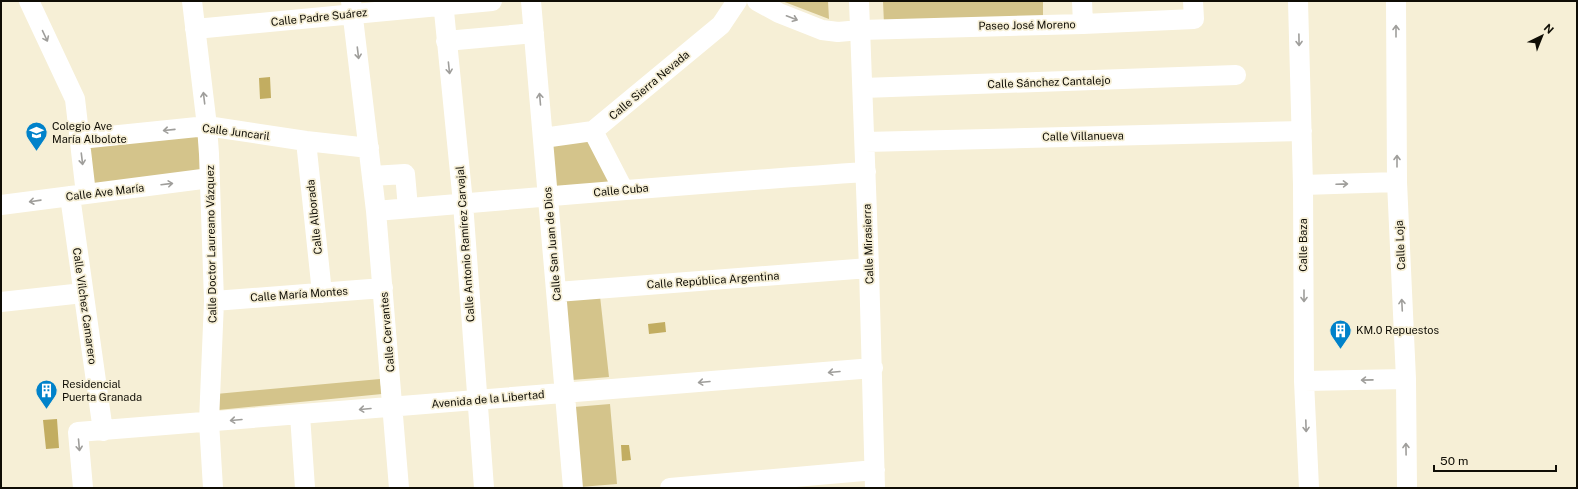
<svg xmlns="http://www.w3.org/2000/svg" width="1578" height="489" font-family="'Public Sans',sans-serif">
<style>
.green{fill:#d4c48b}
.water{fill:#c2ad61}
.lines{fill:none;stroke-linecap:round;stroke-linejoin:round}
.minor{stroke:#fff;stroke-width:20}
.oneway{stroke:#9f9e9b}
.labels{text-anchor:middle;stroke-width:3.5;stroke-linejoin:round;paint-order:stroke}
.street-label{font-size:11px;fill:#0f0d05;stroke:#f6efd6}
.poi-label{font-size:11px;fill:#0f0d05;stroke:#f6efd6;text-anchor:start}
</style>
<rect width="100%" height="100%" fill="#f6efd6"/>
<path class="green" d="M782 1H828L829 19Z
M883 1H1043V21L884 24Z
M198 136 202 170 94 185 90 147Z
M591 140 612 184 554 187 550 146Z
M600 296 609 377 572 380 563 299Z
M380 379 382 394 218 410 216 394Z
M610 404 617 484 580 487 574 407Z"/>
<path class="water" d="M270 77 271 98 260 99 259 78Z
M665 322 666 332 649 334 648 324Z
M57 419 59 448 46 449 43 420Z
M621 445H629L631 460 622 461Z"/>
<g class="lines">
<path class="minor" d="M29 1 75 99 86 194
M192 1 207 126 209 154 214 301 209 422 213 488
M351 1 376 211 399 488
M443 1 463 203 484 488
M531 1 573 488
M757 1 779 13 822 30 838 32 860 30 1083 24 1194 19 1193 1
M859 1 869 268 875 488
M1082 1 1083 24
M1298 1 1303 185 1304 381 1309 488
M1396 1 1397 182 1406 379 1407 488
M195 29 492 1
M446 41 534 33
M863 88 1236 75
M593 131 623 189
M543 138 593 131 721 25 737 1
M80 139 207 126 306 141 369 148
M306 141 322 293
M865 142 1302 131
M372 176 405 174 408 208
M1303 185 1397 182
M70 196 103 431
M1 205 210 178
M376 211C539 197 702 183 866 172
M557 292 869 268
M214 301 383 288
M1 302 83 293
M1304 381 1406 379
M300 415 305 488
M83 488 78 432 873 368
M670 488 875 470"/>
</g>
<defs><path id="oneway-shaft" d="M-6 0H5M1.5-3L5.5 0L1.5 3" fill="none" stroke-width="1.6" stroke-linecap="round" stroke-linejoin="round"/></defs>
<g class="oneway">
<use href="#oneway-shaft" transform="translate(792 18) rotate(21)"/>
<use href="#oneway-shaft" transform="translate(1396 31) rotate(-90)"/>
<use href="#oneway-shaft" transform="translate(45 36) rotate(65)"/>
<use href="#oneway-shaft" transform="translate(1299 40) rotate(89)"/>
<use href="#oneway-shaft" transform="translate(358 53) rotate(83)"/>
<use href="#oneway-shaft" transform="translate(449 68) rotate(84)"/>
<use href="#oneway-shaft" transform="translate(204 98) rotate(-97)"/>
<use href="#oneway-shaft" transform="translate(540 99) rotate(-95)"/>
<use href="#oneway-shaft" transform="translate(169 130) rotate(174)"/>
<use href="#oneway-shaft" transform="translate(82 159) rotate(83)"/>
<use href="#oneway-shaft" transform="translate(1397 161) rotate(-90)"/>
<use href="#oneway-shaft" transform="translate(167 184) rotate(-7)"/>
<use href="#oneway-shaft" transform="translate(1342 184) rotate(-2)"/>
<use href="#oneway-shaft" transform="translate(35 201) rotate(172)"/>
<use href="#oneway-shaft" transform="translate(1304 296) rotate(90)"/>
<use href="#oneway-shaft" transform="translate(1402 305) rotate(-93)"/>
<use href="#oneway-shaft" transform="translate(834 372) rotate(175)"/>
<use href="#oneway-shaft" transform="translate(1367 380) rotate(179)"/>
<use href="#oneway-shaft" transform="translate(704 382) rotate(175)"/>
<use href="#oneway-shaft" transform="translate(365 409) rotate(175)"/>
<use href="#oneway-shaft" transform="translate(236 420) rotate(175)"/>
<use href="#oneway-shaft" transform="translate(1306 426) rotate(88)"/>
<use href="#oneway-shaft" transform="translate(79 445) rotate(85)"/>
<use href="#oneway-shaft" transform="translate(1406 449) rotate(-91)"/>
</g>
<defs>
<symbol id="school-pin" viewBox="-11 -11 22 30"><path d="M0 17L-7.5 6A9.5 9.5 0 1 1 7.5 6Z" fill="#0082ca" stroke="#f6efd6"/><path d="M0-5L7-2L0 1L-7-2ZM-4 1L0 2.5L4 1V4Q0 6-4 4Z" fill="#fff"/></symbol>
<symbol id="building-pin" viewBox="-11 -11 22 30"><path d="M0 17L-7.5 6A9.5 9.5 0 1 1 7.5 6Z" fill="#0082ca" stroke="#f6efd6"/><path d="M-4-6H4V6H1V3H-1V6H-4ZM-2.5-4.3h1.7v1.8h-1.7ZM.8-4.3h1.7v1.8H.8ZM-2.5-1h1.7V.8h-1.7ZM.8-1h1.7V.8H.8Z" fill="#fff"/></symbol>
</defs>
<g fill-rule="evenodd">
<use href="#school-pin" x="24" y="120" width="25" height="34"/>
<use href="#building-pin" x="1328" y="318" width="25" height="34"/>
<use href="#building-pin" x="34" y="378" width="25" height="34"/>
</g>
<g class="labels">
<g class="street-label">
<text transform="translate(319 17) rotate(-6)" y="4">Calle Padre Suárez</text>
<text transform="translate(1027 25) rotate(-1)" y="4">Paseo José Moreno</text>
<text transform="translate(1049 82) rotate(-2)" y="4">Calle Sánchez Cantalejo</text>
<text transform="translate(649 85) rotate(-40)" y="4">Calle Sierra Nevada</text>
<text transform="translate(236 132) rotate(7)" y="4">Calle Juncaril</text>
<text transform="translate(1083 136) rotate(-1)" y="4">Calle Villanueva</text>
<text transform="translate(621 190) rotate(-5)" y="4">Calle Cuba</text>
<text transform="translate(105 192) rotate(-7)" y="4">Calle Ave María</text>
<text transform="translate(314 217) rotate(-96)" y="4">Calle Alborada</text>
<text transform="translate(211 244) rotate(-91)" y="4">Calle Doctor Laureano Vázquez</text>
<text transform="translate(465 244) rotate(-94)" y="4">Calle Antonio Ramírez Carvajal</text>
<text transform="translate(552 244) rotate(-95)" y="4">Calle San Juan de Dios</text>
<text transform="translate(868 244) rotate(-92)" y="4">Calle Mirasierra</text>
<text transform="translate(1303 245) rotate(-90)" y="4">Calle Baza</text>
<text transform="translate(1400 245) rotate(-93)" y="4">Calle Loja</text>
<text transform="translate(713 280) rotate(-4)" y="4">Calle República Argentina</text>
<text transform="translate(299 294) rotate(-4)" y="4">Calle María Montes</text>
<text transform="translate(85 306) rotate(82)" y="4">Calle Vílchez Camarero</text>
<text transform="translate(387 332) rotate(-95)" y="4">Calle Cervantes</text>
<text transform="translate(488 399) rotate(-5)" y="4">Avenida de la Libertad</text>
</g>
<g class="poi-label">
<text x="52" y="130">Colegio Ave<tspan x="52" dy="13">María Albolote</tspan></text>
<text x="1356" y="334">KM.0 Repuestos</text>
<text x="62" y="388">Residencial<tspan x="62" dy="13">Puerta Granada</tspan></text>
</g>
</g>
<rect width="1578" height="489" fill="none" stroke="#0f0d05" stroke-width="4"/>
<g transform="translate(1542 36) rotate(43)" stroke="#f6efd6" stroke-width="3" paint-order="stroke">
<path d="M0-3L7 15L0 10L-7 15Z" fill="#0f0d05"/>
<text y="-6" font-size="11" font-weight="bold" text-anchor="middle" fill="#0f0d05">N</text>
</g>
<path d="M1434 465v6h122v-6" fill="none" stroke="#0f0d05" stroke-width="2"/>
<text x="1440" y="465" font-size="12" fill="#0f0d05" stroke="#f6efd6" stroke-width="3" paint-order="stroke">50 m</text>
</svg>
